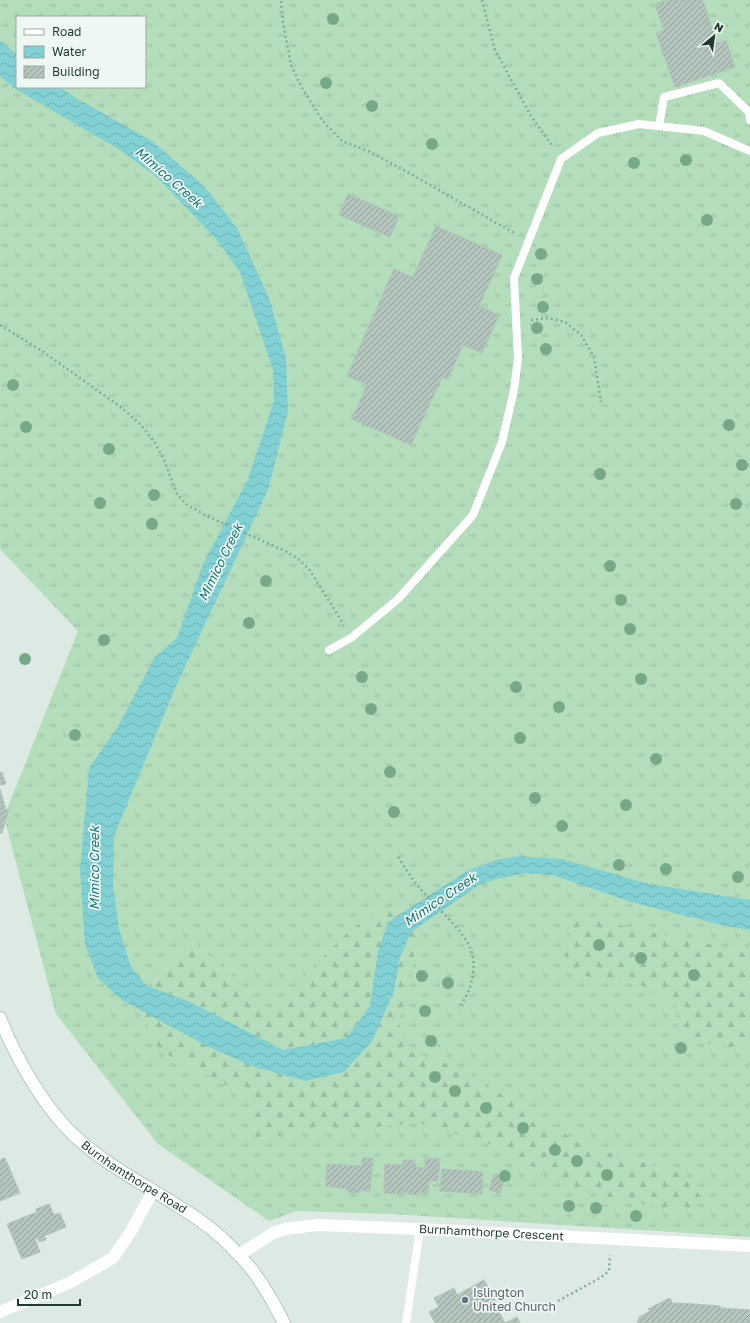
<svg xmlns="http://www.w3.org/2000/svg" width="750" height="1323" font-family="'Golos Text',sans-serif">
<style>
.grass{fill:url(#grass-tufts);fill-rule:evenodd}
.forest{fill:url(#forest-firs)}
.water{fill:url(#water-waves)}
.building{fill:url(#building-hatch);stroke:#b0c4b9}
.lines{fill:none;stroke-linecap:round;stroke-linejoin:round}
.secondary-casing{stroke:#b0cbbe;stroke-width:14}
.path{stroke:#7cb09a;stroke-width:2.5;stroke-dasharray:2 3;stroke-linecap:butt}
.lane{stroke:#fff;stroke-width:8}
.street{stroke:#fff;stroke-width:12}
.secondary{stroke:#fff;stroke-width:12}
.tree{fill:#78a987}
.worship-dot{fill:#6b7280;stroke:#eef7f1;stroke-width:1.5}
.labels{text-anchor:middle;stroke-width:3.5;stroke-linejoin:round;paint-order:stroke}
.street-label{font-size:12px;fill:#1e3a30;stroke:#eef7f1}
.worship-label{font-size:12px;fill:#5b616d;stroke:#eef7f1;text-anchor:start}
.water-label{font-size:13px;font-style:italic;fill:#167379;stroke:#eef7f1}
</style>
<defs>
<pattern id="grass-tufts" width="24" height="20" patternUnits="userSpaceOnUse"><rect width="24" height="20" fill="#b4ddbb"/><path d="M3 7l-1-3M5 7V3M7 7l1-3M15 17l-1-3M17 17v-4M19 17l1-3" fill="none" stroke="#9abea1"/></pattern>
<pattern id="forest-firs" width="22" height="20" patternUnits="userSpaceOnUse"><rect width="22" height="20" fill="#b4ddbb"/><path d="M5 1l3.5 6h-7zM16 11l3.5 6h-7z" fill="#9abea1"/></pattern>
<pattern id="water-waves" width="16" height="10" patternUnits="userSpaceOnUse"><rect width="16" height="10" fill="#81d0d3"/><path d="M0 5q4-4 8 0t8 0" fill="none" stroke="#6fb3b5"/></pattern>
<pattern id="building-hatch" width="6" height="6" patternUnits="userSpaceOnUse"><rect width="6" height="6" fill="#b3c5bc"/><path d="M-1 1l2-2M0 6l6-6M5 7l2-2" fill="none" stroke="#91a199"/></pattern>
</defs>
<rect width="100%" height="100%" fill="#ddeae3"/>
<path class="grass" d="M0 0H750V1237L391 1214 296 1211 269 1221 158 1144 56 1014 4 817 78 631 0 549ZM17 17H145V87H17Z"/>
<path class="forest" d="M383 908 420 921 406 1003 398 1021 410 1052 456 1066 579 1143 685 1175 703 1200 680 1212 576 1190 497 1146 419 1123 253 1137 249 1097 159 1050 143 1015 161 969 192 940 271 1011 350 930Z
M574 916 750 953V1050L680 1039 676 1005 641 985 561 972Z"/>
<path class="water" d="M0 40 17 55V87H60L74 97 152 141 204 186 237 228 269 298 286 358 288 411 268 490 175 688 114 836 113 885 119 929 131 967 147 986 188 1001 283 1050 346 1038 370 1006 378 951 388 922 467 871 496 860 518 856 561 859 649 884 750 900V930L726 926 631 902 553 875 525 873 499 878 479 885 411 932 400 957 394 991 372 1041 344 1072 305 1081 249 1065 207 1046 122 1000 98 978 85 944 80 870 89 768 119 725 154 658 177 638 203 564 248 479 274 401 273 370 240 272 216 239 158 178 120 150 14 88 0 76Z"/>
<path class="building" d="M668 0H703L717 43 726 40 735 67 675 87 656 33 664 30 655 4Z
M348 194 399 216 390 237 339 215Z
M436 226 502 255 479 306 499 315 482 353 463 345 448 379 442 377 411 445 352 419 367 385 347 376 394 269 413 277Z
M2 772 6 784 0 785V773Z
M0 789 6 810 9 809 2 833H0Z
M5 1158 20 1193 0 1201V1160Z
M362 1158H373L370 1191 360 1190V1193L347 1192V1189L326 1186 327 1164 362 1166Z
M425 1158 440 1159 438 1181H429L428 1193H419V1195L407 1194V1192H403V1194L384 1193 385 1164 403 1165V1160H415L414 1167 425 1168Z
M442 1169 483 1172 482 1194 440 1191Z
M494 1174 505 1177 500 1193 489 1190Z
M49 1204 54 1215 60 1213 66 1227 44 1236 46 1240 39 1242 38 1238 35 1239 40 1252 22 1259 7 1224 37 1212 36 1209Z
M484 1280 496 1302 494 1303 505 1323H435L429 1312 439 1307 434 1298 454 1288 457 1295Z
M670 1298 673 1304 676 1303 694 1304 720 1306 721 1308 750 1310V1323H637L639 1317 650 1311 648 1309Z
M517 1317 520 1323H505Z"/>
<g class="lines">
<defs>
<g id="secondary">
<path id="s2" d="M0 1018C15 1057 46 1111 78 1139 108 1166 144 1184 178 1206 200 1219 222 1236 239 1255 258 1274 272 1299 284 1323"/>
</g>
</defs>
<use href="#secondary" class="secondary-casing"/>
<path class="path" d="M482 0 495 50 531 116 553 147
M281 1 283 22 291 65 302 88 322 120 342 141 368 151 402 169 516 234
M531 320 548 318 565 322 581 335 594 357 601 402
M0 325 42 351 122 408 141 425 155 443 164 460 177 494 186 504 205 515 285 551 297 558 309 569 344 625
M398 857C406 869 413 881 423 892 436 907 465 932 471 950 478 971 470 992 459 1008
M558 1301 600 1278 609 1271 610 1255"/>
<path class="lane" d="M659 126 664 97 719 83 749 112 750 120
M329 650 351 638 398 599 473 515 502 442 514 390 518 358 514 278 561 159 598 133 639 124 704 131 750 151
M406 1323 420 1229"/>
<g class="street">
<path id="s1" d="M239 1255 273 1233 285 1229 317 1225 420 1229 750 1246"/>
<path d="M0 1312 69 1283 113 1258 131 1231 153 1191"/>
</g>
<use href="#secondary" class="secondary"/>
</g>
<g class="tree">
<circle cx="333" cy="19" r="6"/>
<circle cx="326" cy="83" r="6"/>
<circle cx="372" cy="106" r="6"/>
<circle cx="432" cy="144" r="6"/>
<circle cx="686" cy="160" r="6"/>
<circle cx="634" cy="163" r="6"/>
<circle cx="707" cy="220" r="6"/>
<circle cx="541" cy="254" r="6"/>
<circle cx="537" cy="279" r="6"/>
<circle cx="543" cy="307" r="6"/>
<circle cx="537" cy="328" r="6"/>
<circle cx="546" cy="349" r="6"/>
<circle cx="13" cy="385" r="6"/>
<circle cx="729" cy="425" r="6"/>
<circle cx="26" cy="427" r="6"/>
<circle cx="109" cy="449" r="6"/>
<circle cx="742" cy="465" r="6"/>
<circle cx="600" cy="474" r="6"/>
<circle cx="154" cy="495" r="6"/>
<circle cx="100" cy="503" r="6"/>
<circle cx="736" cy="504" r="6"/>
<circle cx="152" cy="524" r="6"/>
<circle cx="610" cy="566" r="6"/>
<circle cx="266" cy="581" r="6"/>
<circle cx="621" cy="600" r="6"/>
<circle cx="249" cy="623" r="6"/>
<circle cx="630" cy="629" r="6"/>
<circle cx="104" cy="640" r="6"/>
<circle cx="25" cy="659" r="6"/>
<circle cx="362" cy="677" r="6"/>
<circle cx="641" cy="679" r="6"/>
<circle cx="516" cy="687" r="6"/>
<circle cx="559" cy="707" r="6"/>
<circle cx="371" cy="709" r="6"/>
<circle cx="75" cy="735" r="6"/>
<circle cx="520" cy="738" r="6"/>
<circle cx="656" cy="759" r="6"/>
<circle cx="390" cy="772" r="6"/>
<circle cx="535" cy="798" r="6"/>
<circle cx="626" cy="805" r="6"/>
<circle cx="394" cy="812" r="6"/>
<circle cx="562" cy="826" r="6"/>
<circle cx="619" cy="865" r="6"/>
<circle cx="666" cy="869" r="6"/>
<circle cx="738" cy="877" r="6"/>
<circle cx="599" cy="945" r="6"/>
<circle cx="641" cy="958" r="6"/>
<circle cx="694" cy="975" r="6"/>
<circle cx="422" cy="976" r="6"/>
<circle cx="448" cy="983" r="6"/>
<circle cx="425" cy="1011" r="6"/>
<circle cx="431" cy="1041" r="6"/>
<circle cx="681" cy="1048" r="6"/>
<circle cx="435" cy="1077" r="6"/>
<circle cx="455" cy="1091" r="6"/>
<circle cx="486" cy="1108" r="6"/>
<circle cx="523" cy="1128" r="6"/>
<circle cx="555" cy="1150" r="6"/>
<circle cx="577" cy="1161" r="6"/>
<circle cx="607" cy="1175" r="6"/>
<circle cx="505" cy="1176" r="6"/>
<circle cx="569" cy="1206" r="6"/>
<circle cx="596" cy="1208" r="6"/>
<circle cx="636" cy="1216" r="6"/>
</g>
<circle class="worship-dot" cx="465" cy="1300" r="4"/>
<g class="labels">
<g class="street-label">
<text dy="4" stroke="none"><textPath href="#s2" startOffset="213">Burnhamthorpe Road</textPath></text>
<text dy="4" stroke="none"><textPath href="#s1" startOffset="260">Burnhamthorpe Crescent</textPath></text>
</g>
<g class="worship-label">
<text x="473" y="1297">Islington<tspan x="473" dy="14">United Church</tspan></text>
</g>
<g class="water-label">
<text transform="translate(169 177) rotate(41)" y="5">Mimico Creek</text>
<text transform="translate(220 562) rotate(-64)" y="5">Mimico Creek</text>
<text transform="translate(94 868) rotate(-90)" y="5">Mimico Creek</text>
<text transform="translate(440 899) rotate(-34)" y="5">Mimico Creek</text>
</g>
</g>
<rect x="16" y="16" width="130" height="72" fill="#eef7f1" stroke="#9baba4"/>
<rect x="24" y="29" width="20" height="6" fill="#ffffff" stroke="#9baba4"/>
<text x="52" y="36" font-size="12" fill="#1e3a30">Road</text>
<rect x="24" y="46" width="20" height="12" fill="url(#water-waves)" stroke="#9baba4"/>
<text x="52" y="56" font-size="12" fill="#1e3a30">Water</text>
<rect x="24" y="66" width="20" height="12" fill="url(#building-hatch)" stroke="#9baba4"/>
<text x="52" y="76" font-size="12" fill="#1e3a30">Building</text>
<g transform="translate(714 36) rotate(29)" stroke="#eef7f1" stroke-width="3" paint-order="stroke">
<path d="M0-3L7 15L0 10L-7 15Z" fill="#1e3a30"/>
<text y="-6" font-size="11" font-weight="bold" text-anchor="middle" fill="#1e3a30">N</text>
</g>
<path d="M18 1299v6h62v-6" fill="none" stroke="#1e3a30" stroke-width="2"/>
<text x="24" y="1299" font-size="12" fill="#1e3a30" stroke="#eef7f1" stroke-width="3" paint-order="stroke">20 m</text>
</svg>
